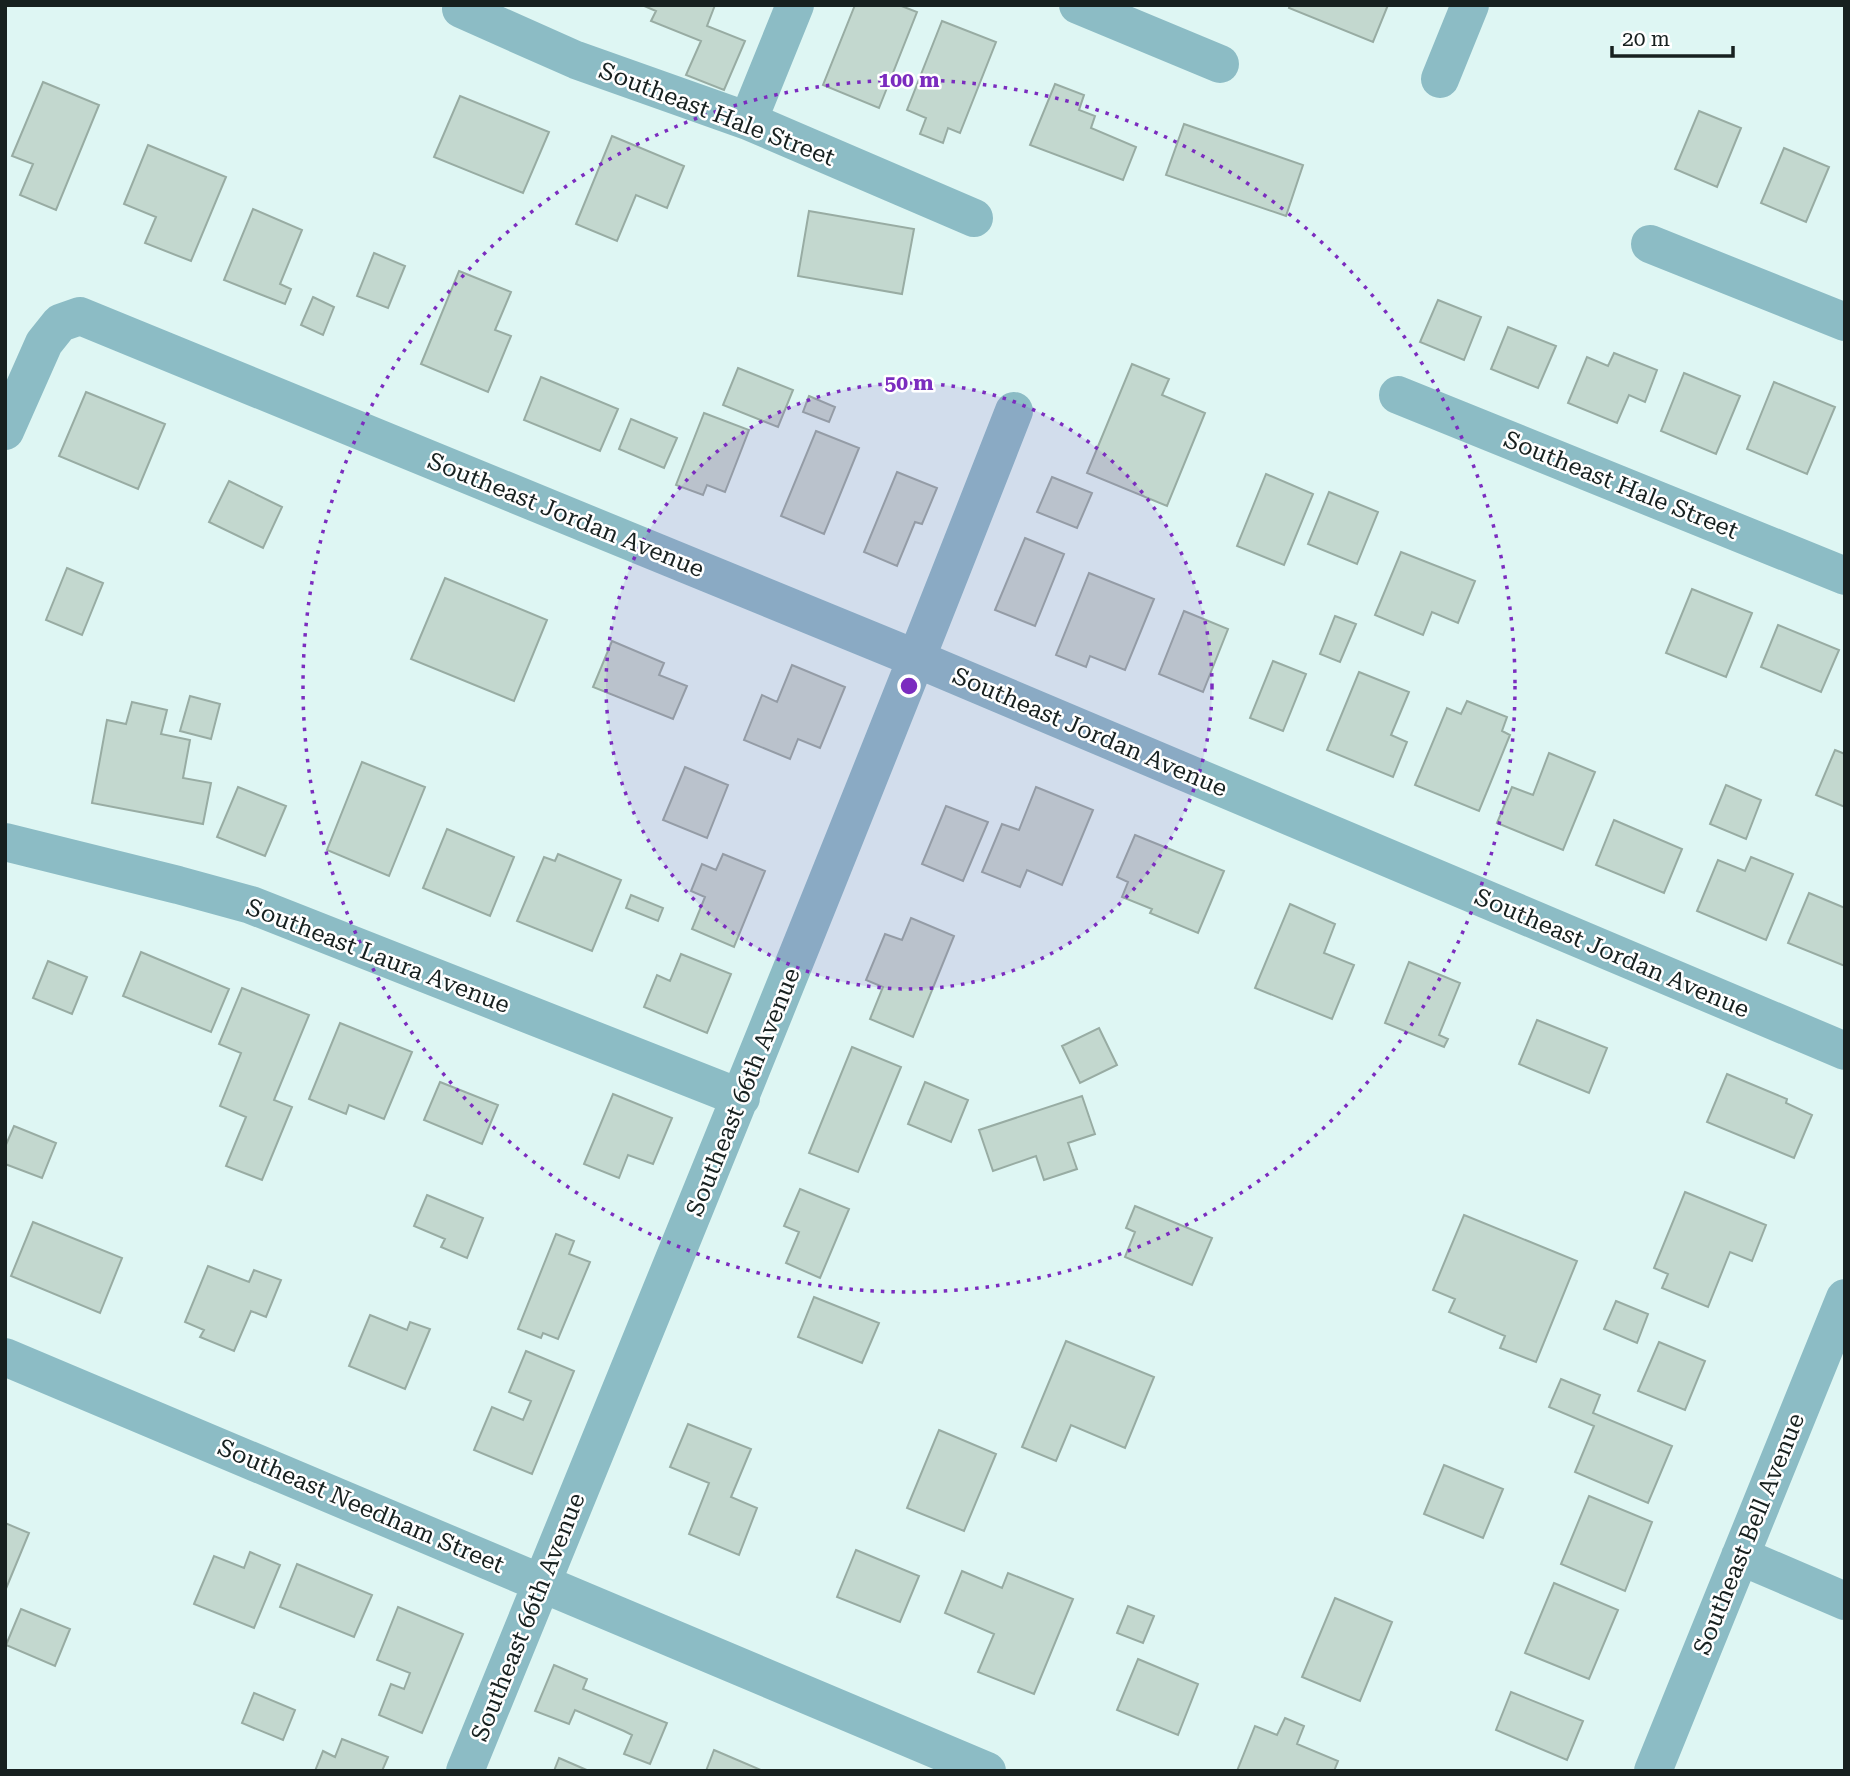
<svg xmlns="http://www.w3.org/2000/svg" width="1850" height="1776" font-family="'Roboto Serif',serif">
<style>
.building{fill:#c3d8cf;stroke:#98aca3;stroke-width:2}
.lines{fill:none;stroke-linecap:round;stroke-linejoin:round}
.minor{stroke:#8cbcc5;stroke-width:38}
.ring{fill:none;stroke:#7b2cbf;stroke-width:3.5;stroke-dasharray:3.5 7}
.labels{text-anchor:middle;stroke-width:5;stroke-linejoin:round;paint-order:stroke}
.street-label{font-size:24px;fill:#17201f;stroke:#fff}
.centre{fill:#7b2cbf;stroke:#fff;stroke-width:3.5}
.ring-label{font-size:21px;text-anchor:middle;font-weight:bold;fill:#7b2cbf;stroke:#fff;stroke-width:5;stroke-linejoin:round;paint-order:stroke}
</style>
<rect width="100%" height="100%" fill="#def6f3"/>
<path class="building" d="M642 5H715L707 26 745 41 724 90 686 75 701 41 651 21 656 11Z
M855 5H899L917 12 879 108 823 85Z
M1290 5H1388L1373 42 1289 8Z
M942 21 996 42 960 133 948 128 943 143 920 134 926 118 907 110Z
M43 82 99 105 56 210 20 195 33 164 12 156Z
M1055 84 1084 95 1079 110 1095 116 1091 128 1136 147 1123 180 1030 145Z
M460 96 549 132 523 193 434 157Z
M1699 111 1741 128 1717 187 1675 169Z
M1184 124 1303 165 1286 216 1166 175Z
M612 136 684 166 667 208 636 195 617 241 576 224Z
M148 145 226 177 191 261 145 243 156 217 124 204Z
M1784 148 1829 167 1806 222 1761 203Z
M253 209 302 230 280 284 291 289 285 304 224 280Z
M809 211 914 229 902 294 798 276Z
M374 253 405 266 388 308 357 296Z
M459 271 511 292 495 330 511 336 488 392 421 364Z
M313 297 334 307 323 335 301 325Z
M1438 300 1481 317 1464 360 1420 342Z
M1508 327 1556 346 1538 388 1491 369Z
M1614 353 1657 370 1645 402 1629 395 1617 423 1568 403 1587 357 1608 366Z
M1132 364 1169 379 1162 395 1205 413 1167 506 1087 473Z
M738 368 793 390 778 427 723 405Z
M1684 373 1740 396 1716 454 1661 431Z
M541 377 618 409 600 451 524 420Z
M1774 382 1835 407 1807 474 1747 449Z
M86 392 165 424 138 489 59 456Z
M809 396 835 407 829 422 803 412Z
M704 413 749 430 725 492 707 485 703 495 676 485Z
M631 419 677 438 664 468 619 449Z
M816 431 859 448 824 534 781 516Z
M897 472 937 488 922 524 915 522 897 566 864 552Z
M1266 474 1313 494 1284 565 1237 546Z
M1052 477 1092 493 1077 528 1037 512Z
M229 481 282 507 263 548 209 522Z
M1329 492 1378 512 1357 564 1308 544Z
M1025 538 1064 554 1035 626 995 610Z
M1401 552 1475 581 1458 623 1432 612 1423 635 1375 615Z
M67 568 103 583 82 635 46 620Z
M1089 573 1154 599 1125 670 1090 656 1086 667 1056 655Z
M445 578 547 620 514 701 411 659Z
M1692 589 1752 613 1726 677 1666 653Z
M1184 611 1228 629 1203 692 1159 674Z
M1335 616 1356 624 1340 662 1320 654Z
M1778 625 1839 650 1821 692 1761 667Z
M612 641 664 663 659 675 687 686 673 719 593 687Z
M1273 661 1306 674 1283 731 1250 718Z
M792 665 845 687 820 748 798 739 790 759 744 740 762 695 777 702Z
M1359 672 1409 692 1391 735 1407 742 1393 777 1327 750Z
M190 696 220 704 211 739 180 731Z
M1467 701 1507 717 1502 731 1510 735 1479 811 1415 785 1447 708 1461 714Z
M132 702 167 710 161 734 190 740 183 778 211 783 203 824 92 803 107 720 126 724Z
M1835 750 1845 754V807L1816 795Z
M1549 753 1595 772 1563 850 1497 823 1512 787 1533 795Z
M362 762 425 787 389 876 327 850Z
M685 767 728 785 707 838 663 820Z
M1726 785 1761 800 1746 839 1710 824Z
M238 787 286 806 265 856 217 837Z
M1036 787 1093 810 1062 885 1027 870 1020 887 982 872 1002 824 1019 830Z
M946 806 988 822 963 881 922 864Z
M1614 820 1682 849 1664 893 1596 865Z
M447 829 514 857 490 916 423 888Z
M1135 835 1224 871 1198 933 1150 913 1152 909 1122 897 1128 882 1117 877Z
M558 854 621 880 592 951 517 921 544 857 555 861Z
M723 854 765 871 734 947 692 929 705 897 691 891 702 864 716 870Z
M1751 857 1793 874 1766 940 1697 911 1718 860 1745 871Z
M1809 893 1845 908V966L1788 943Z
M631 895 663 908 658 921 626 908Z
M1290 904 1335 924 1324 953 1354 965 1332 1019 1255 988Z
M911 918 954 936 913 1037 870 1019 883 987 866 980 885 934 902 940Z
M141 952 229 989 211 1032 123 996Z
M681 954 731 974 707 1033 644 1007 657 975 670 981Z
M48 961 87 977 72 1014 33 998Z
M1409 962 1460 983 1439 1035 1448 1039 1444 1047 1385 1023Z
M242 988 309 1015 274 1100 292 1107 262 1180 226 1166 246 1117 220 1106 241 1053 219 1044Z
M1537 1020 1607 1048 1589 1093 1519 1064Z
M340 1023 412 1052 384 1119 349 1105 346 1114 309 1099Z
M1099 1028 1117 1065 1080 1083 1062 1046Z
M852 1047 901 1067 858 1172 809 1153Z
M1727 1074 1787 1099 1786 1103 1812 1115 1794 1158 1707 1122Z
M440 1082 498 1105 482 1144 424 1120Z
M925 1082 968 1100 951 1142 908 1124Z
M613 1094 672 1118 653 1164 628 1155 619 1178 584 1164Z
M1082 1096 1095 1134 1068 1143 1077 1169 1044 1180 1036 1156 993 1171 979 1130Z
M14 1126 56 1143 42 1178 5 1164V1147Z
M800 1189 849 1209 820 1278 786 1263 799 1232 784 1226Z
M1685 1192 1766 1225 1752 1261 1730 1252 1708 1307 1662 1288 1668 1274 1654 1268Z
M427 1195 483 1218 467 1258 441 1247 445 1239 414 1226Z
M1135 1206 1212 1238 1192 1285 1125 1257 1135 1232 1126 1228Z
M1464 1215 1577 1261 1536 1362 1500 1348 1505 1336 1449 1312 1455 1299 1433 1290Z
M33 1222 122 1258 100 1313 11 1276Z
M556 1234 574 1241 569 1254 590 1262 558 1339 543 1333 541 1338 518 1329Z
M208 1266 249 1282 254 1270 281 1280 266 1317 251 1311 234 1351 200 1337 204 1330 185 1322Z
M814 1297 879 1323 862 1363 798 1337Z
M1616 1301 1648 1314 1637 1343 1604 1329Z
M370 1315 407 1330 410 1322 430 1329 405 1389 349 1366Z
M1066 1341 1154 1377 1125 1448 1071 1425 1056 1461 1022 1447Z
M1659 1342 1705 1361 1685 1410 1638 1391Z
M526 1351 574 1371 532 1474 474 1450 492 1407 523 1420 531 1401 509 1392Z
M1561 1379 1600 1395 1593 1413 1672 1446 1648 1503 1575 1472 1594 1426 1549 1407Z
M688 1424 751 1449 731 1497 757 1508 739 1555 689 1534 709 1483 670 1467Z
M939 1430 996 1454 964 1531 907 1508Z
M1444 1465 1503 1489 1483 1538 1424 1514Z
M1589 1496 1652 1522 1625 1591 1561 1564Z
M5 1523 29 1533 5 1591Z
M856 1550 919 1576 900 1622 837 1597Z
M250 1552 280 1565 254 1628 194 1604 214 1556 244 1568Z
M297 1564 372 1595 354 1637 280 1607Z
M962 1571 1002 1588 1008 1573 1073 1599 1034 1694 978 1672 994 1634 945 1613Z
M1554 1583 1618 1610 1589 1679 1525 1653Z
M1335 1598 1392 1622 1360 1701 1302 1677Z
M1128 1606 1154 1616 1143 1643 1117 1633Z
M398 1607 463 1634 422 1733 379 1715 391 1684 404 1689 410 1673 377 1660Z
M21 1609 70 1629 55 1666 6 1645Z
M1138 1659 1198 1684 1178 1735 1117 1710Z
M554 1665 587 1679 583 1689 667 1723 650 1764 624 1754 632 1735 624 1731 575 1710 569 1724 535 1711Z
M1511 1692 1583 1721 1567 1760 1496 1730Z
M254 1693 295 1710 283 1740 242 1723Z
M1285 1718 1304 1726 1297 1744 1338 1761 1334 1771H1237L1255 1726 1277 1735Z
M342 1739 388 1757 382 1771H315L323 1751 335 1757Z
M714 1750 761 1770 760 1771H706Z
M559 1758 589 1771H554Z"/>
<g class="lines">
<path class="minor" d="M1078 5 1220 64
M461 9 576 60 748 121 974 218
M1440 79 1470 5
M748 121 795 5
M1650 244 1845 322
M1398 395 1845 576
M5 431 44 343 60 323 80 316 917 659 1845 1051
M5 842 178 885 251 905 741 1098
M5 1357 987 1771
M1740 1556 1845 1601
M465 1771C650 1318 836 866 1014 411
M1653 1771 1845 1298"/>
</g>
<circle cx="909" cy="686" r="303" fill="#7b2cbf" fill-opacity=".12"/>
<g class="ring">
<circle cx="909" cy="686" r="303"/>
<circle cx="909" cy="686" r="606"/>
</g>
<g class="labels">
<g class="street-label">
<text transform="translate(717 114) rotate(21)" y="8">Southeast Hale Street</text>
<text transform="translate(1621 485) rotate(22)" y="8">Southeast Hale Street</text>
<text transform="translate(566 515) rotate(22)" y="8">Southeast Jordan Avenue</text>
<text transform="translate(1090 732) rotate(23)" y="8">Southeast Jordan Avenue</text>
<text transform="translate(1612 953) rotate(23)" y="8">Southeast Jordan Avenue</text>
<text transform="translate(378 956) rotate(21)" y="8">Southeast Laura Avenue</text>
<text transform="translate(743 1092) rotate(-68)" y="8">Southeast 66th Avenue</text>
<text transform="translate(361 1506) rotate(23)" y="8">Southeast Needham Street</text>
<text transform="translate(1749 1534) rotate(-68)" y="8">Southeast Bell Avenue</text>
<text transform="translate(528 1617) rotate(-68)" y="8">Southeast 66th Avenue</text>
</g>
</g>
<circle cx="909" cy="686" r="10" class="centre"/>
<g class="ring-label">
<text x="909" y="87">100 m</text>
<text x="909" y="390">50 m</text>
</g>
<rect width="1850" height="1776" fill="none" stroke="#17201f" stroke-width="14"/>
<path d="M1612 46v10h121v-10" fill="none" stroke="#17201f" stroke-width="3.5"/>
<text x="1622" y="46" font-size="21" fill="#17201f" stroke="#ffffff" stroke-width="5" paint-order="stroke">20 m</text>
</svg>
